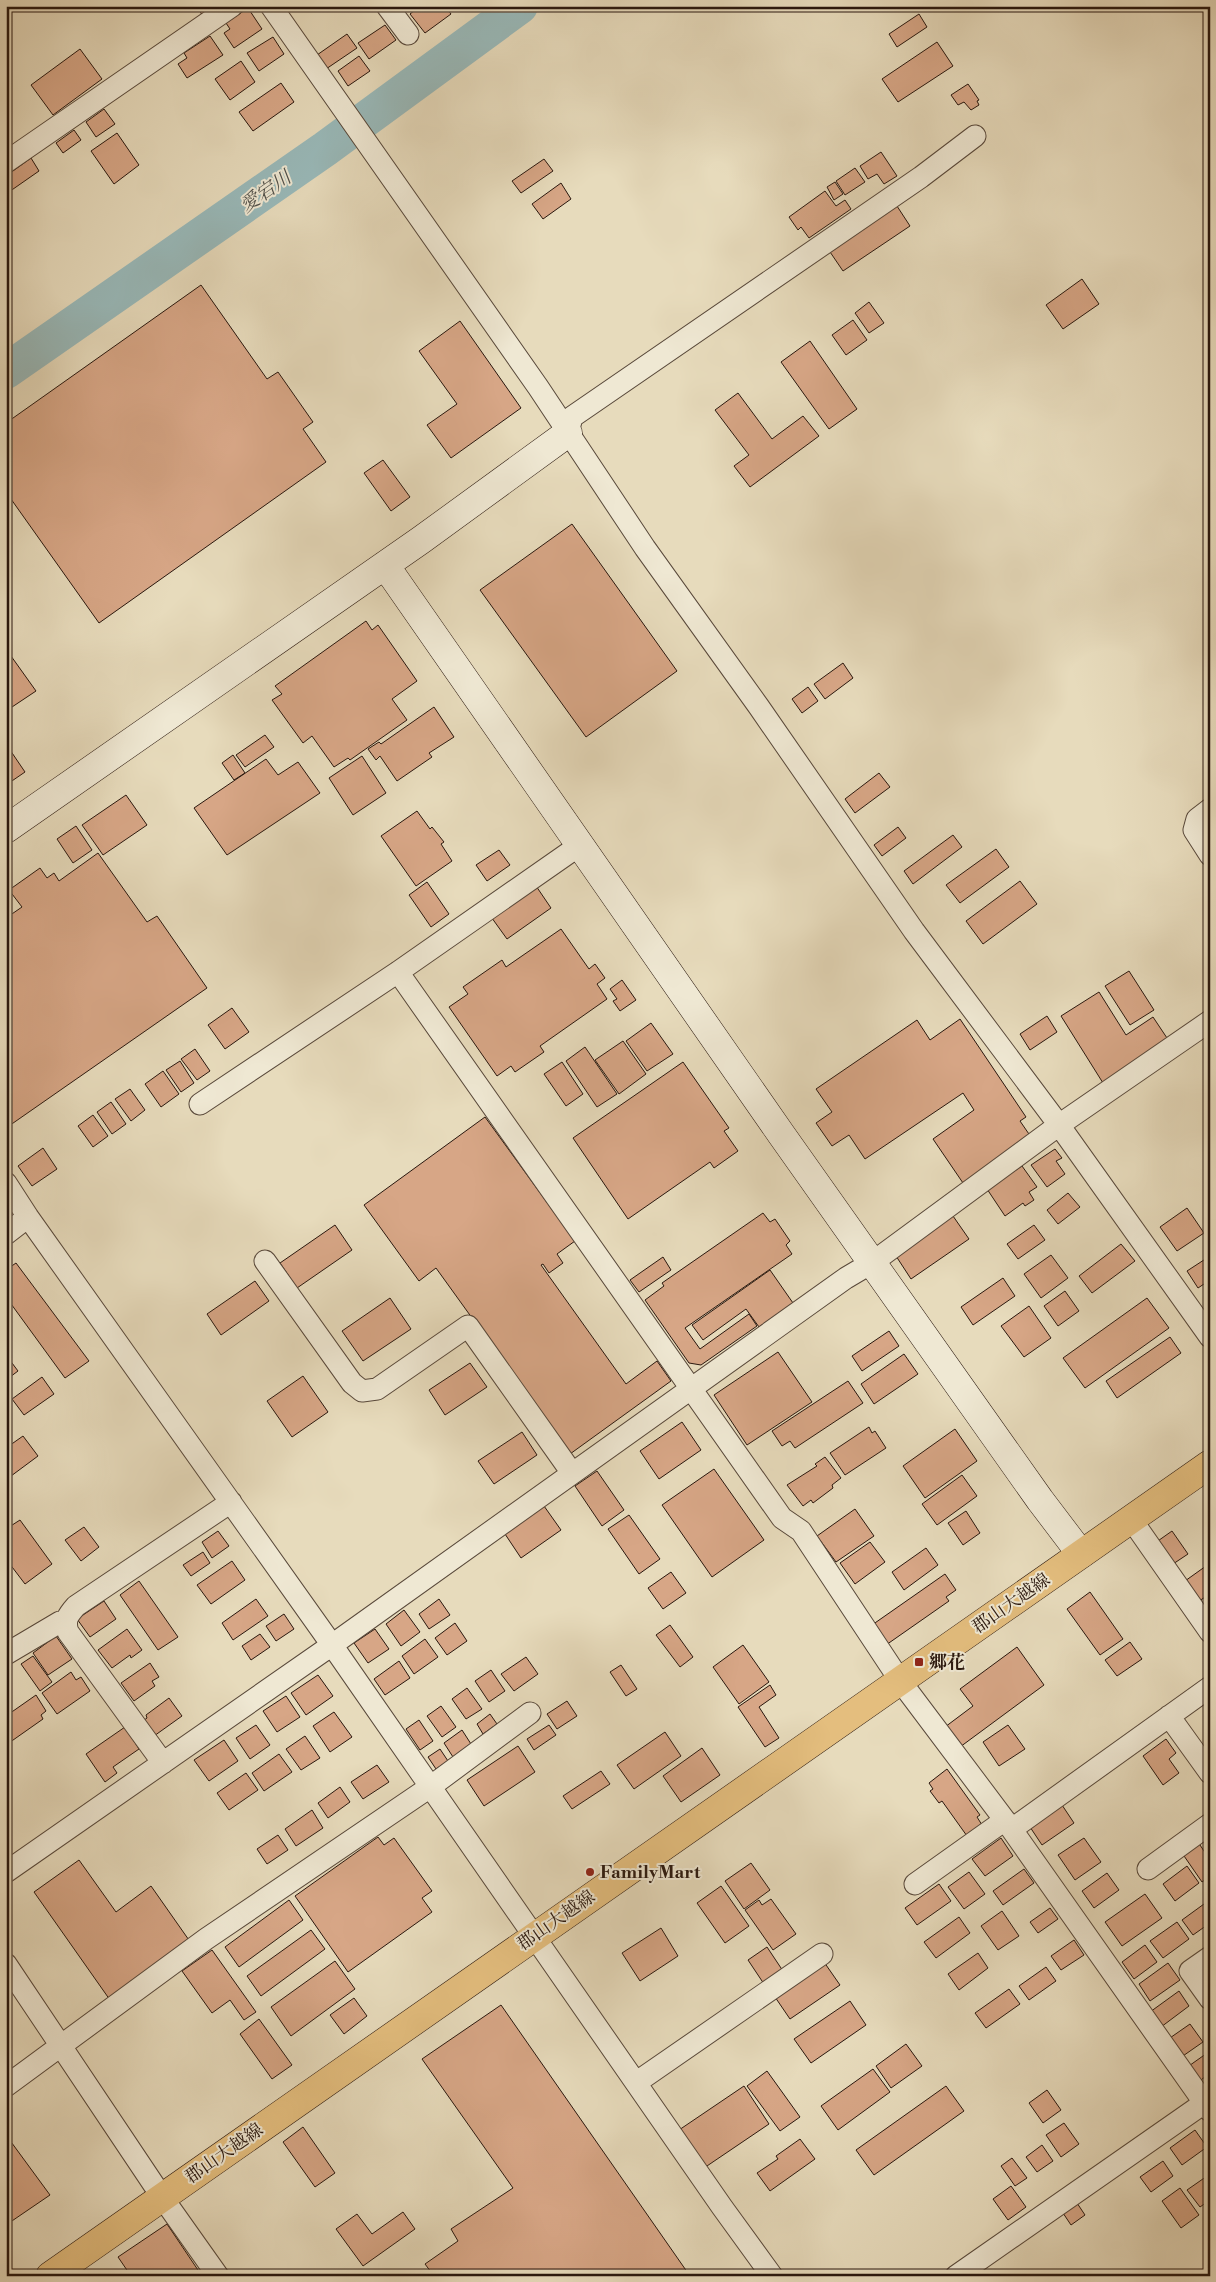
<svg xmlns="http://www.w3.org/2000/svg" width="1216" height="2282" font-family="'Libre Bodoni','Noto Serif JP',serif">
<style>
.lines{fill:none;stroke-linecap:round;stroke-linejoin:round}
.river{stroke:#99b9b9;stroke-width:36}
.building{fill:#d7a686;stroke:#29170e}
.street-casing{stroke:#58483a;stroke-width:23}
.secondary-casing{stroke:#29170e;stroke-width:29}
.primary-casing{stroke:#29170e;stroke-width:29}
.street{stroke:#efe8d3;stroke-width:21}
.secondary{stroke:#efe8d3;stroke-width:28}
.primary{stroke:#e4be7e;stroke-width:28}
.poi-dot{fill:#8f2418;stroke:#efe8d3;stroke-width:2}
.labels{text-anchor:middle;stroke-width:4;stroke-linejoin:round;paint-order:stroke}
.street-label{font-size:18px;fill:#29170e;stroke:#efe8d3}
.poi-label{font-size:18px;font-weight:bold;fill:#29170e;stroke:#efe8d3;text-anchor:start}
.water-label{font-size:19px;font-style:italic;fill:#50504a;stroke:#efe8d3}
</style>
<rect width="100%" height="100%" fill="#e7dbbc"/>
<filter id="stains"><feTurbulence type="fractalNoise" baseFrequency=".004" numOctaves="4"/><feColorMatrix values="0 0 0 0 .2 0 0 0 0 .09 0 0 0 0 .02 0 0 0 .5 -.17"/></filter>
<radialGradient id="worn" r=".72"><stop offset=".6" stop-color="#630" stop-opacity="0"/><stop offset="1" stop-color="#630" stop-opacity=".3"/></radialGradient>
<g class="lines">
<path class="river" d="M6 371 325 149 520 6"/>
</g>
<path class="building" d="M196 6H211L213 9 203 16Z
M420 6H445L451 14 425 33 410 14Z
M248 8 262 29 234 48 224 33 230 29 226 23Z
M919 14 927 27 897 47 889 34Z
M385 25 396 40 369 59 358 43Z
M347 34 357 48 326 69 317 55Z
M210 36 223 55 187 78 178 64 187 58 184 53Z
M273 37 284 54 259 71 247 53Z
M937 42 953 66 898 102 882 79Z
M80 49 102 79 53 115 31 85Z
M359 56 370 71 348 86 338 71Z
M241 61 255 82 230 100 215 79Z
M281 83 294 102 253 131 239 112Z
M968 84 979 100 977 101 979 105 971 110 964 102 958 105 951 95Z
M104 109 115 124 96 137 86 122Z
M74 130 81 140 63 153 56 143Z
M117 133 139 165 114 184 91 151Z
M881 152 897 176 884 184 877 174 868 179 860 166Z
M31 158 39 171 6 194V176Z
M544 159 553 171 521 193 512 181Z
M855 168 865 182 845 195 836 181Z
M835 182 843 194 834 200 827 187Z
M561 183 571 199 543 219 532 204Z
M825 191 836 206 845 200 851 209 809 238 801 227 798 230 789 217Z
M895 203 910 226 843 271 828 249Z
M1082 279 1099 304 1063 329 1046 305Z
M201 285 267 379 278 372 313 422 303 429 326 462 99 623 6 492V423Z
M869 302 884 323 869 333 855 313Z
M853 320 867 340 846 355 832 335Z
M460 321 521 408 451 458 427 425 457 404 419 351Z
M810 341 857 409 829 429 781 362Z
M738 393 772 439 803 416 819 436 750 487 734 466 749 455 715 410Z
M383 460 410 497 391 511 364 473Z
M572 524 677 671 586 737 480 590Z
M366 621 372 630 378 625 417 681 392 699 407 720 350 760 348 758 334 767 312 736 303 743 272 700 282 694 275 686Z
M6 649 36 691 6 711Z
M843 663 853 678 825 699 814 684Z
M808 687 818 701 802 713 792 699Z
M434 707 454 737 429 753 432 757 397 781 380 756 376 760 368 749 379 742 381 744Z
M265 735 274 747 245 767 236 755Z
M6 744 25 772 6 785Z
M233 755 245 773 234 780 222 763Z
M362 756 386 793 353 815 329 778Z
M266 759 278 775 298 762 320 793 227 855 194 808Z
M879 773 890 787 855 813 845 799Z
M126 795 147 825 103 855 82 825Z
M417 811 430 829 432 827 444 842 441 844 452 861 416 886 381 836Z
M76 826 92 850 73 863 57 839Z
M898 827 906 838 882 856 874 845Z
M953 835 962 847 913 884 904 871Z
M996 849 1009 867 960 903 946 885Z
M499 850 510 865 487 881 476 865Z
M98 853 147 922 157 916 207 988 6 1128V918L22 907 9 890 40 868 47 878 54 873 59 881Z
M1020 881 1037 904 983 944 966 921Z
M427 882 449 914 431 927 409 895Z
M534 883 551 908 507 939 489 914Z
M561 929 589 969 595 964 605 978 597 984 607 999 540 1046 544 1052 515 1072 511 1066 497 1076 449 1007 468 994 463 987 502 960 506 967Z
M1129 971 1154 1010 1130 1025 1105 986Z
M622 980 636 1000 620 1011 613 1001 617 999 610 989Z
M1099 992 1126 1035 1153 1017 1169 1041 1103 1083 1061 1016Z
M232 1008 249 1032 225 1049 208 1025Z
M1047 1016 1057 1032 1030 1050 1020 1034Z
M960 1019 1026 1117 1020 1121 1031 1137 963 1183 933 1139 974 1110 963 1093 865 1159 849 1135 832 1146 816 1123 832 1112 816 1089 917 1020 930 1040Z
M651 1023 673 1054 647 1071 626 1041Z
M623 1041 646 1074 619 1094 595 1060Z
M585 1047 617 1094 597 1107 566 1061Z
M195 1049 210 1071 197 1080 181 1059Z
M180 1061 194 1083 181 1092 166 1070Z
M562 1062 583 1094 566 1106 544 1074Z
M683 1062 729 1128 724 1131 738 1151 714 1168 710 1162 628 1219 573 1138Z
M163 1071 179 1094 161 1107 145 1084Z
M130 1089 145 1110 131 1121 115 1099Z
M111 1102 126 1124 112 1134 97 1112Z
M93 1115 108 1136 93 1147 78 1126Z
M485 1117 575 1241 557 1254 563 1263 549 1273 543 1264 541 1265 626 1384 657 1361 671 1381 570 1454 436 1268 419 1281 364 1205Z
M43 1148 57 1169 32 1186 18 1166Z
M1055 1149 1062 1158 1056 1161 1065 1174 1047 1187 1031 1165Z
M1022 1166 1037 1187 1029 1192 1034 1200 1025 1206 1023 1203 1005 1216 987 1189Z
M1068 1193 1080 1207 1058 1224 1047 1210Z
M1187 1208 1204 1233 1177 1251 1160 1227Z
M763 1213 770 1222 775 1219 790 1241 786 1245 792 1254 685 1328 700 1349 749 1314 757 1326 701 1365 689 1363 645 1300 664 1286 662 1283Z
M953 1216 969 1239 911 1279 896 1256Z
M335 1225 352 1250 297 1288 280 1263Z
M1034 1225 1045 1240 1018 1259 1007 1244Z
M1121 1244 1135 1261 1092 1293 1079 1276Z
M1051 1255 1068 1278 1041 1298 1024 1274Z
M1210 1256V1280L1198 1288 1187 1271Z
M663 1257 671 1270 639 1292 630 1280Z
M16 1263 89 1361 65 1378 6 1297V1270Z
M770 1270 793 1303 759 1327 746 1309 703 1340 692 1325Z
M1003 1278 1015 1296 973 1325 961 1307Z
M255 1281 269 1301 221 1335 207 1314Z
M1065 1291 1079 1311 1058 1326 1044 1306Z
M390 1298 411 1329 363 1361 342 1331Z
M1147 1298 1169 1328 1085 1388 1063 1358Z
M1029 1306 1051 1338 1024 1357 1001 1326Z
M889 1331 899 1346 862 1371 852 1356Z
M1170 1337 1181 1353 1117 1398 1106 1381Z
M778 1352 812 1402 747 1445 714 1395Z
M904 1354 918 1374 874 1404 861 1384Z
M6 1355 18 1371 6 1380Z
M470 1363 487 1387 445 1415 429 1390Z
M303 1376 328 1412 292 1437 267 1401Z
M42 1377 54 1394 24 1415 12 1399Z
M848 1381 863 1403 795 1448 790 1441 782 1446 772 1431Z
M682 1422 701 1450 659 1479 640 1451Z
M869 1427 872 1433 875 1431 886 1448 845 1475 830 1453Z
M955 1429 977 1461 925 1498 903 1466Z
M522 1432 537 1455 494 1484 478 1461Z
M23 1436 38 1456 7 1479 6 1448Z
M825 1457 841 1478 832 1485 833 1488 813 1503 811 1500 803 1506 787 1485 817 1466 815 1464Z
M714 1469 764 1540 712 1577 662 1505Z
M597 1471 624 1510 602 1526 575 1486Z
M962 1475 977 1496 937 1525 922 1504Z
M544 1506 561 1530 521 1558 505 1534Z
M855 1509 874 1536 836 1562 817 1536Z
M966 1511 980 1533 963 1545 948 1523Z
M629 1515 660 1559 639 1574 608 1529Z
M20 1520 52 1564 25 1584 6 1559V1529Z
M84 1527 99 1547 81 1561 65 1540Z
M218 1531 229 1546 212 1558 202 1542Z
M1172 1531 1188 1554 1170 1566 1155 1543Z
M870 1542 885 1562 855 1584 840 1563Z
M926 1548 938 1565 904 1590 892 1572Z
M203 1552 210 1563 191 1576 183 1565Z
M232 1561 245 1580 211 1604 197 1585Z
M1206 1566 1210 1570V1594L1199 1601 1185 1581Z
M671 1572 686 1593 663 1609 648 1588Z
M945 1574 956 1590 946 1597 949 1601 886 1645 872 1625Z
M139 1581 178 1637 158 1650 120 1595Z
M1090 1592 1123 1639 1100 1655 1067 1609Z
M256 1599 268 1616 233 1640 222 1623Z
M439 1599 450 1615 429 1629 419 1614Z
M104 1601 116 1619 90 1637 77 1619Z
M404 1610 420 1632 401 1646 386 1624Z
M284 1614 294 1629 276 1641 266 1626Z
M455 1623 467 1641 447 1655 435 1638Z
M670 1625 693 1657 680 1667 656 1635Z
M127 1629 142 1650 131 1658 130 1655 112 1668 98 1650Z
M375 1629 389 1649 368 1663 354 1643Z
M260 1634 270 1647 251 1660 242 1646Z
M56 1636 72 1659 48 1675 33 1653Z
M425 1639 438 1657 414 1674 402 1656Z
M1130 1642 1142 1659 1117 1676 1105 1660Z
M743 1645 769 1682 739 1704 713 1667Z
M1017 1647 1044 1685 960 1747 945 1727 973 1706 960 1689Z
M33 1656 52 1682 40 1691 21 1664Z
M526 1657 538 1674 514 1691 501 1674Z
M399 1661 410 1678 385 1695 374 1679Z
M150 1663 159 1677 152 1681 155 1686 134 1701 121 1683Z
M621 1665 637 1689 626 1696 610 1672Z
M491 1670 505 1691 489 1702 475 1681Z
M71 1672 76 1680 81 1677 90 1691 57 1714 42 1693Z
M318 1675 333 1696 306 1715 291 1693Z
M770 1685 776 1695 759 1707 779 1738 765 1747 738 1707Z
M467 1688 482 1709 466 1719 452 1699Z
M36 1695 46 1711 41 1715 43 1719 6 1745V1716Z
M286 1696 300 1717 277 1732 263 1711Z
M169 1698 182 1716 154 1736 143 1721 147 1718 146 1715Z
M567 1701 577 1716 557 1729 547 1714Z
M441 1706 456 1727 442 1737 427 1716Z
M334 1712 352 1737 330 1752 313 1726Z
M490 1714 497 1724 483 1734 477 1724Z
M419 1720 433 1741 420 1750 406 1729Z
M256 1725 270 1745 250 1759 236 1738Z
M549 1725 556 1735 534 1750 527 1739Z
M1008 1725 1025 1749 999 1766 983 1742Z
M125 1727 139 1749 113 1767 117 1773 105 1782 86 1754Z
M462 1730 471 1744 453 1757 444 1743Z
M665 1732 681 1756 634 1789 617 1765Z
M305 1736 320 1758 301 1770 286 1749Z
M1166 1739 1176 1753 1169 1759 1179 1773 1163 1785 1143 1756Z
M224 1740 238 1761 209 1781 194 1760Z
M518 1746 535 1772 484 1806 467 1780Z
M702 1748 720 1775 681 1802 663 1776Z
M440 1749 448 1761 436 1769 428 1757Z
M279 1754 292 1772 264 1791 252 1773Z
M377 1765 389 1782 363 1799 351 1782Z
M947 1769 980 1815 977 1817 982 1825 967 1836 942 1801 939 1803 930 1791 933 1789 929 1783Z
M601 1771 610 1784 572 1809 563 1796Z
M246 1773 258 1790 229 1810 217 1793Z
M340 1787 350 1802 328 1818 318 1803Z
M1060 1802 1074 1823 1042 1845 1028 1824Z
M312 1810 323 1828 296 1846 285 1829Z
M278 1835 288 1850 267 1864 257 1849Z
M378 1837 384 1845 394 1838 432 1891 422 1898 432 1912 348 1972 295 1896Z
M1001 1838 1013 1856 985 1876 972 1859Z
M1084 1838 1101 1862 1075 1880 1058 1855Z
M1198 1842 1208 1857 1210 1856V1876L1202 1882 1182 1853Z
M79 1860 116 1912 151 1886 191 1943 110 2000 34 1892Z
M751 1863 770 1890 744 1909 725 1881Z
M1187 1866 1199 1883 1175 1901 1163 1884Z
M1024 1869 1034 1883 1003 1905 993 1891Z
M969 1872 985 1894 964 1909 948 1887Z
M1107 1873 1119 1890 1094 1908 1082 1891Z
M939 1884 951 1901 917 1925 905 1908Z
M721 1886 749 1926 725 1943 697 1903Z
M1145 1894 1162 1918 1122 1946 1105 1922Z
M771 1899 796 1934 773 1950 745 1910 759 1900 762 1905Z
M289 1900 303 1920 239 1967 225 1947Z
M1204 1904 1210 1911V1923L1193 1935 1182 1920Z
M1050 1908 1058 1919 1038 1933 1030 1922Z
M1002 1911 1019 1936 998 1950 981 1926Z
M959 1917 970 1933 936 1958 924 1942Z
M1177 1922 1189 1939 1163 1958 1150 1941Z
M661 1928 678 1956 640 1981 622 1953Z
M311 1930 325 1949 261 1996 247 1976Z
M1074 1940 1084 1955 1061 1970 1051 1956Z
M1145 1945 1157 1962 1134 1979 1122 1962Z
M767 1947 783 1971 764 1984 748 1960Z
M212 1950 256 2012 244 2020 230 2000 212 2013 182 1971Z
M978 1953 988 1968 959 1990 948 1974Z
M335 1961 355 1989 291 2036 271 2007Z
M824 1962 840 1985 790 2019 775 1997Z
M1168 1963 1180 1980 1150 2001 1139 1984Z
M1046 1967 1056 1981 1029 2000 1019 1986Z
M1009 1989 1020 2004 986 2028 975 2013Z
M1179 1991 1189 2006 1161 2027 1150 2012Z
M354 1998 367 2016 344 2034 330 2015Z
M850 2001 866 2025 811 2063 794 2039Z
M501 2005 690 2276H434L425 2264 458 2241 451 2229 513 2188 422 2059Z
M259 2019 292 2065 272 2079 240 2034Z
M1190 2024 1203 2042 1180 2058 1167 2040Z
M906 2044 922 2066 891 2088 876 2066Z
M1210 2051V2073L1197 2083 1186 2068Z
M873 2069 890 2092 838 2130 821 2106Z
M767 2071 800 2117 780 2131 747 2086Z
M744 2086 769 2124 704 2168 679 2130Z
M946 2086 964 2111 874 2175 856 2150Z
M1047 2090 1061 2110 1043 2123 1029 2103Z
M1064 2123 1079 2144 1061 2157 1046 2135Z
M303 2127 335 2173 315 2187 283 2142Z
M1195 2130 1207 2147 1182 2165 1170 2148Z
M6 2135 50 2195 6 2225Z
M800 2139 815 2159 770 2191 757 2173 778 2159 776 2156Z
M1042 2145 1053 2161 1037 2172 1026 2157Z
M1012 2158 1027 2178 1015 2186 1001 2166Z
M1163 2161 1173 2176 1151 2192 1140 2177Z
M1210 2174V2200L1200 2207 1187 2190Z
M1011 2186 1026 2207 1008 2220 993 2199Z
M1180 2188 1199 2215 1181 2228 1162 2201Z
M1077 2203 1085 2215 1071 2225 1063 2213Z
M403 2212 415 2229 363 2266 336 2229 357 2214 372 2234Z
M167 2224 202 2276H131L118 2257Z"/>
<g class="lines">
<defs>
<path id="street" d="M271 6 538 387 645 548 759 707 914 931 1059 1125 1210 1337
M387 6 408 34
M6 162 232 6
M568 433 572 417 921 177 975 136
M1210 809 1197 819 1194 830 1210 855
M398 972 782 1518 801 1531 901 1682 1010 1827 1210 2111
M200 1104 398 972 580 845
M6 1183 28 1217 332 1645 722 2207 772 2276
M6 1234 28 1217
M265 1261 352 1383 362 1391 377 1389 468 1326 572 1473
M1131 1519 1210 1632
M6 1654 60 1622 65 1623
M1169 1716 1210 1773
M163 1763 68 1632C64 1620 68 1615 76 1606L231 1502
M1012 1829 1210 1687
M1148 1869 1210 1824
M6 1872 332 1645 846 1278 873 1262 1059 1125 1210 1021
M915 1884 1005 1820
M1210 1957 1190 1971 1210 1999
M6 1964 162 2197 218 2276
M637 2082 822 1954
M6 2086 206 1939 430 1787 530 1713
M956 2276 1210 2099"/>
<path id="secondary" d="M385 565 781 1134 1040 1500 1081 1554
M6 829 421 540 568 433"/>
<path id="primary" d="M50 2276 1210 1464"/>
</defs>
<use href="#street" class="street-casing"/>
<use href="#secondary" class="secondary-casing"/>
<use href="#primary" class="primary-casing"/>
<use href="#street" class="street"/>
<use href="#secondary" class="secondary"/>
<use href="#primary" class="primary"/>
</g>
<g class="poi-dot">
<rect x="914" y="1657" width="10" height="10" rx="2.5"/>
<circle cx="590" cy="1872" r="5"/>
</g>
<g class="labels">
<g class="street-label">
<text transform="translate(1011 1603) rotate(-35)" y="6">郡山大越線</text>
<text transform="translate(556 1920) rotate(-35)" y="6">郡山大越線</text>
<text transform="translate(224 2153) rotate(-35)" y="6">郡山大越線</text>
</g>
<g class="poi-label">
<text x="929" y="1668">郷花</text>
<text x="600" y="1878">FamilyMart</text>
</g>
<g class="water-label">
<text transform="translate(265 191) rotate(-35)" y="7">愛宕川</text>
</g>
</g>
<rect width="1216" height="2282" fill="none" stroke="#e7dbbc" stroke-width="25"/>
<rect x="8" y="8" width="1201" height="2267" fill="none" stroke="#29170e" stroke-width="2.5"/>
<rect x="12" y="12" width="1191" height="2257" fill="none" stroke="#29170e"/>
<rect width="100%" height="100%" filter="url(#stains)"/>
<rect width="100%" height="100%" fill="url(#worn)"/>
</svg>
